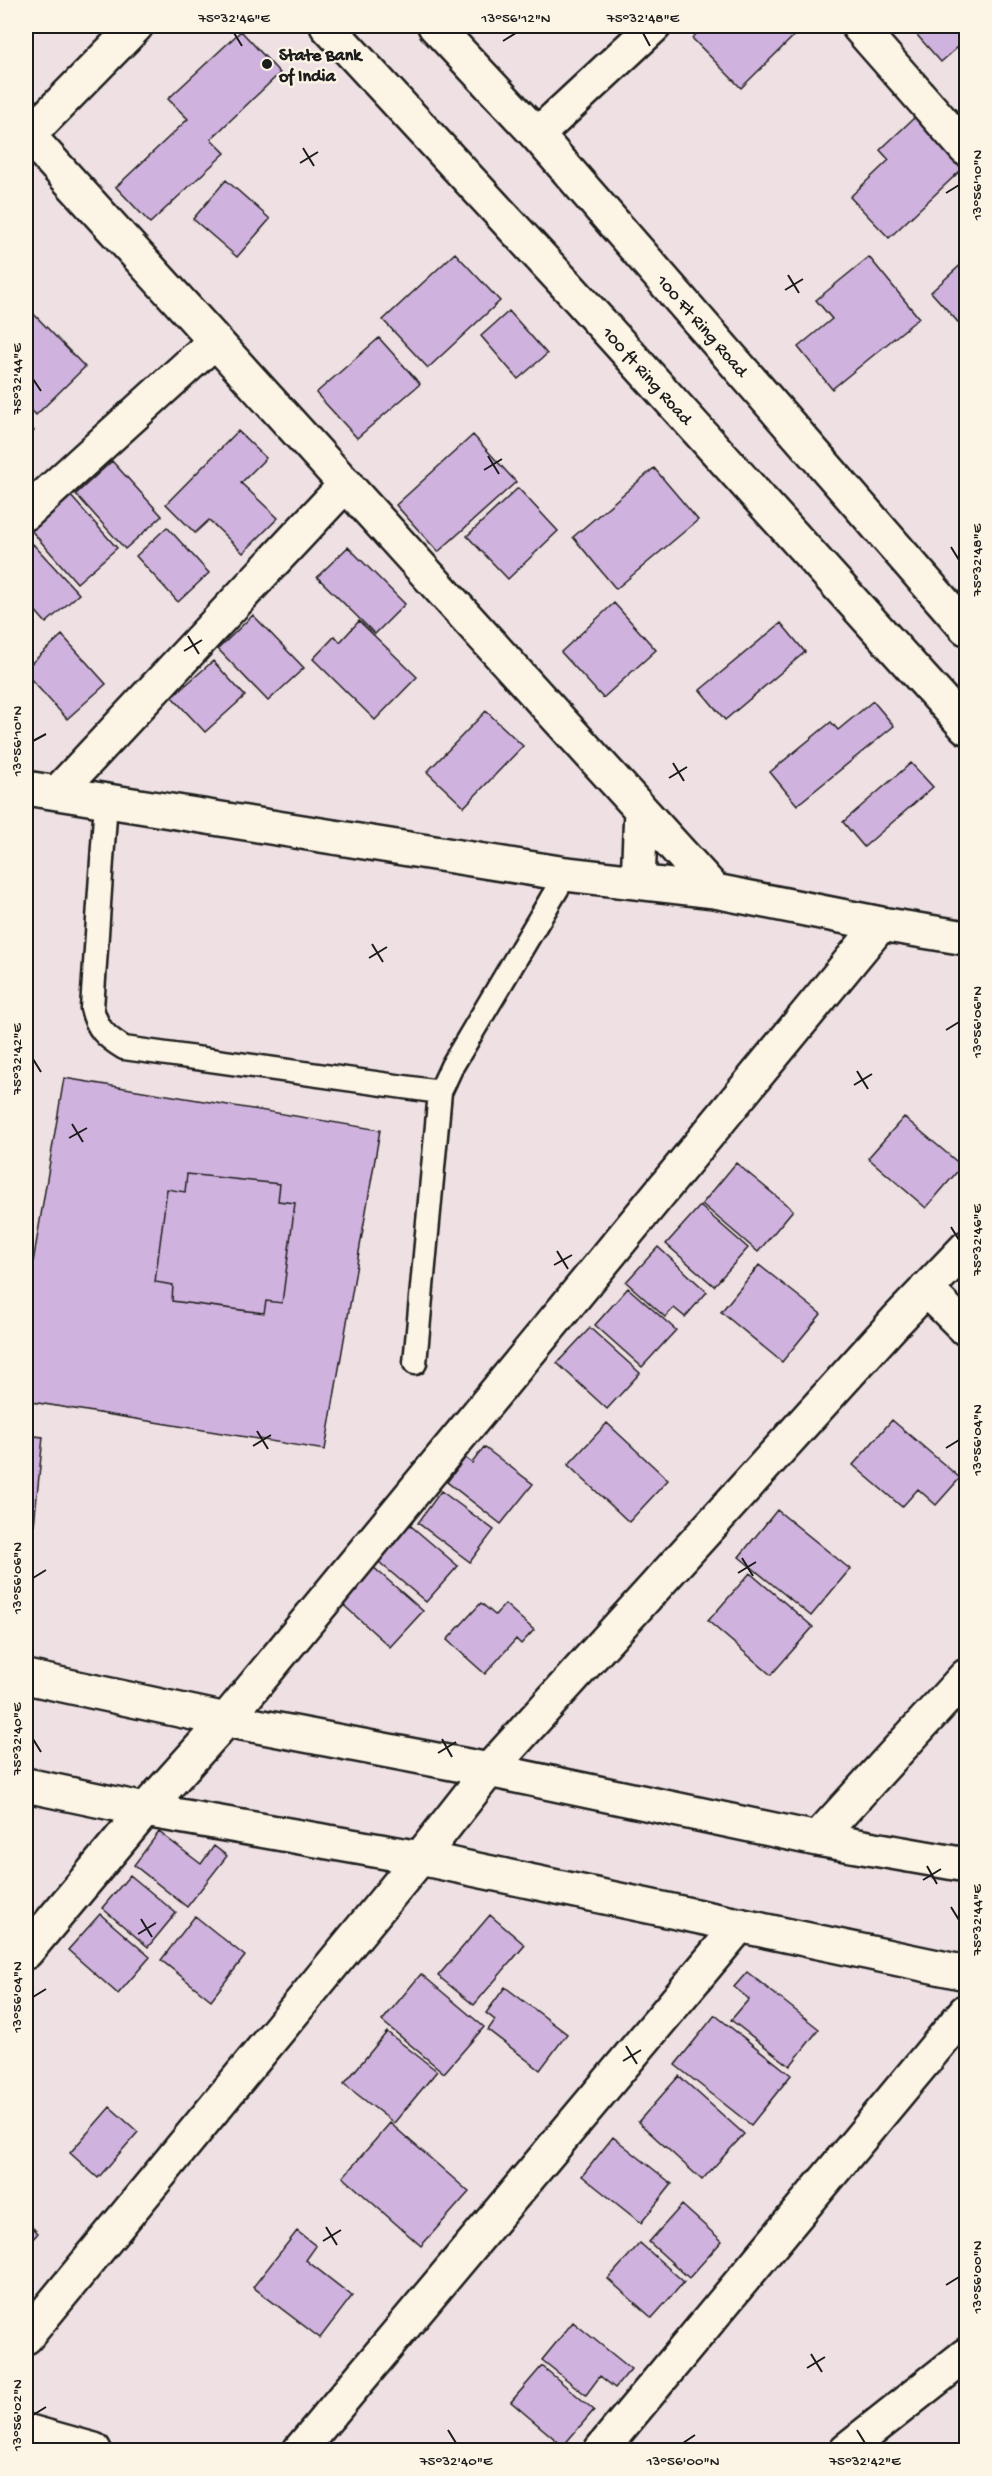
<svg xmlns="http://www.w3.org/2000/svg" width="992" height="2476" font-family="'Gochi Hand',sans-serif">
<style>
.building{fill:#d0b2de;stroke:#1c1c1c;stroke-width:1.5}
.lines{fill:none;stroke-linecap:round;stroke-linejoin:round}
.lane-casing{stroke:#1c1c1c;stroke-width:27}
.street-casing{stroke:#1c1c1c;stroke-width:38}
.primary-casing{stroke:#1c1c1c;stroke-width:38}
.lane{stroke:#fcf5e5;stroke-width:22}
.street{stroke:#fcf5e5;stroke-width:33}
.primary{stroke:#fcf5e5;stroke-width:33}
.ticks{fill:none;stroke:#1c1c1c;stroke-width:2}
.poi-dot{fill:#1c1c1c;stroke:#fcf5e5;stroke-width:2}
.labels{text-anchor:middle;stroke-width:4.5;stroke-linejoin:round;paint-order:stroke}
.poi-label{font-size:18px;font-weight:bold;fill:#1c1c1c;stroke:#fcf5e5;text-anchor:start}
.street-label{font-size:18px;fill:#1c1c1c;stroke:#fcf5e5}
.neatline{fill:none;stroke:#1c1c1c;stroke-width:2}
.ticks-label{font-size:15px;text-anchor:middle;fill:#1c1c1c}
</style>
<rect width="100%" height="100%" fill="#efe1e3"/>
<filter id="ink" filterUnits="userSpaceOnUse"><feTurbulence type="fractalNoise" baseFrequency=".0167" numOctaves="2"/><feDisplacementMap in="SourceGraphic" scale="12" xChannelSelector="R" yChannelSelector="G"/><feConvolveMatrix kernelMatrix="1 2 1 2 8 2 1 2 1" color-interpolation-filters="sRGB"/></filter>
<g filter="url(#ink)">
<path class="building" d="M705 26H804L741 88 692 38Z
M909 26H966V40L941 62Z
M241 31 280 73 211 139 225 153 150 223 116 187 188 119 168 99Z
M915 117 963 168 889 238 850 197 889 160 880 150Z
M226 180 270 219 237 257 193 219Z
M455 253 500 301 428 368 383 320Z
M869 257 919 318 832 389 798 347 832 319 816 300Z
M966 260V331L931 292Z
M26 306 85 367 36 415 26 404Z
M509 311 547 354 518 379 481 336Z
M379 338 420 384 357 438 316 393Z
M26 421 34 431 26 438Z
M238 431 266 458 241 483 278 518 243 553 209 520 195 533 166 504Z
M473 435 516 482 438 552 396 505Z
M112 461 162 516 125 549 76 494Z
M654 468 698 520 616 589 573 537Z
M518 488 558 531 508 579 467 536Z
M69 494 117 548 77 583 29 528Z
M167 527 209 573 178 602 136 556Z
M33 544 79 594 46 623 26 600V551Z
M348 547 405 604 375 634 317 577Z
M614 603 656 650 603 698 561 652Z
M253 615 304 668 268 701 218 649Z
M359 621 417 677 375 720 313 659 335 636 340 642Z
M781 623 805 652 725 720 700 690Z
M62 635 106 684 67 719 26 674V668Z
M213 661 245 696 205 732 172 697Z
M873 701 894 726 797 805 770 772 831 722 838 730Z
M486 711 523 746 464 807 427 772Z
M911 763 933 787 864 847 843 822Z
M64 1078 380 1130 325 1450 26 1401V1304Z
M904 1117 962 1166 926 1208 868 1158Z
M736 1163 793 1210 758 1252 702 1204Z
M187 1174 280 1184 278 1201 295 1203 282 1303 266 1301 264 1313 172 1301 173 1285 155 1282 167 1189 185 1192Z
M700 1206 748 1248 714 1286 666 1244Z
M658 1247 707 1292 685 1317 674 1308 665 1317 626 1282Z
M759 1265 821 1314 782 1362 721 1312Z
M628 1288 676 1330 642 1367 595 1325Z
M590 1328 640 1373 607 1409 557 1363Z
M892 1420 960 1478 936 1505 918 1489 902 1507 853 1465Z
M607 1423 668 1480 629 1522 568 1465Z
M26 1435 43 1437 29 1574H26Z
M484 1447 533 1484 501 1524 447 1482 465 1458 472 1463Z
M441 1491 494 1530 470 1562 418 1523Z
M777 1510 850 1569 811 1616 739 1557Z
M404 1520 458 1566 426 1602 373 1557Z
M372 1566 423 1611 390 1647 339 1601Z
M750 1573 813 1627 771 1675 708 1621Z
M481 1603 495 1615 505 1604 534 1630 521 1644 516 1639 485 1674 447 1640Z
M159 1832 201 1864 214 1846 227 1856 187 1907 134 1865Z
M130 1875 176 1913 148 1947 102 1908Z
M100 1914 150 1957 118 1994 68 1950Z
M490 1915 525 1945 474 2005 438 1976Z
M195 1916 245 1956 211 2000 161 1960Z
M747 1972 819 2029 790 2066 731 2020 749 1999 734 1987Z
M421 1974 484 2027 444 2073 382 2021Z
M505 1987 567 2034 540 2070 488 2030 495 2020 486 2013Z
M715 2015 791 2075 751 2125 675 2065Z
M387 2032 437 2071 394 2123 344 2084Z
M679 2076 744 2134 702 2180 638 2122Z
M110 2107 138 2132 98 2178 70 2153Z
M390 2123 469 2192 421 2246 343 2177Z
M613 2137 672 2184 641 2223 582 2176Z
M682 2205 722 2241 689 2278 649 2242Z
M26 2221 38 2233 26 2247Z
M297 2231 316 2246 306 2260 352 2296 320 2338 253 2287Z
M640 2243 684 2282 652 2318 608 2279Z
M573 2322 631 2369 615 2388 600 2376 586 2395 542 2360Z
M542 2366 594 2410 563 2446 511 2402Z"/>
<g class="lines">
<defs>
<path id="lane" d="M106 801 92 1008C97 1029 106 1037 124 1048L440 1092
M415 1363 440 1092 452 1066 566 874"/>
<path id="street" d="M858 26 966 149
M28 135 715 891
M537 135 654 26
M26 138 136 26
M26 513 215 341
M26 788 566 874 715 891 881 924 966 938
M57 793 346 484
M638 882 641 810
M926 1289 966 1329
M26 1677 226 1720 489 1770 817 1839 966 1865
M26 1785 145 1810 420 1858 966 1973
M817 1839 966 1676
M26 1952 145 1810 226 1720 881 924
M26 2337 420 1858 489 1770 896 1321 966 1248
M26 2431 94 2450
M300 2450 740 1925
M601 2450 966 2011
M846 2450 966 2355"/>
<path id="primary" d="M327 26 572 291 966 727
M435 26 537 135 966 628"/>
</defs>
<use href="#lane" class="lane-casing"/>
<use href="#street" class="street-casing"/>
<use href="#primary" class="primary-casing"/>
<use href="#lane" class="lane"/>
<use href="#street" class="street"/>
<use href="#primary" class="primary"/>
</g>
</g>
<path class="ticks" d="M234 33 242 46M643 33 650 46M503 41 516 33M303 148 314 166M300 163 318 152M946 193 959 185M788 275 799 293M785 290 803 279M33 379 41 391M488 456 499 474M484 470 502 459M951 547 959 560M188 636 199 654M184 651 202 640M33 741 46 734M673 763 684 781M669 778 687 767M372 944 383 962M369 958 387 947M946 1030 959 1022M33 1059 41 1072M857 1071 868 1089M854 1085 872 1074M72 1124 83 1142M69 1138 87 1128M951 1227 959 1240M557 1251 568 1269M554 1265 572 1255M257 1431 268 1449M253 1446 271 1435M946 1448 959 1440M742 1558 753 1576M738 1573 756 1562M33 1578 46 1570M33 1739 41 1752M442 1739 452 1757M438 1753 456 1742M927 1866 937 1884M923 1880 941 1869M951 1907 959 1920M141 1919 152 1937M138 1934 156 1923M33 1997 46 1989M626 2046 637 2064M623 2061 641 2050M326 2227 337 2245M323 2241 341 2230M946 2285 959 2277M811 2354 822 2372M807 2368 825 2357M33 2415 46 2407M448 2430 456 2443M857 2430 865 2443M683 2443 695 2435"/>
<circle class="poi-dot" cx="267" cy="64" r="6"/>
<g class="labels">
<g class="poi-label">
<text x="279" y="60">State Bank<tspan x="279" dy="21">of India</tspan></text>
</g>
<g class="street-label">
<text transform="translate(703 325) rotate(49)" y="6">100 Ft Ring Road</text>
<text transform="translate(648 375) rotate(48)" y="6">100 ft Ring Road</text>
</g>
</g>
<rect width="992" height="2476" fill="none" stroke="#fcf5e5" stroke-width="66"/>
<rect x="33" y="33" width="926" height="2410" class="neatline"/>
<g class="ticks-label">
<text x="234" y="22">75°32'46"E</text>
<text x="516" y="22">13°56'12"N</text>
<text x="643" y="22">75°32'48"E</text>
<text transform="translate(976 185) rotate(-90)" y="5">13°56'10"N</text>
<text transform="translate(16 379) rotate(-90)" y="5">75°32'44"E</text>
<text transform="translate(976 560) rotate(-90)" y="5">75°32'48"E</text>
<text transform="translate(16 741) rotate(-90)" y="5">13°56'10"N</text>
<text transform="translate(976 1022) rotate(-90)" y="5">13°56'06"N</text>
<text transform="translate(16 1059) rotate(-90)" y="5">75°32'42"E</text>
<text transform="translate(976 1240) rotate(-90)" y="5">75°32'46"E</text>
<text transform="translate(976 1440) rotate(-90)" y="5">13°56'04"N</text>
<text transform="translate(16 1578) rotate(-90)" y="5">13°56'06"N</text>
<text transform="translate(16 1739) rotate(-90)" y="5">75°32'40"E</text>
<text transform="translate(976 1920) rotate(-90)" y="5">75°32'44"E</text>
<text transform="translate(16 1997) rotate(-90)" y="5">13°56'04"N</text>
<text transform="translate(976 2277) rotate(-90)" y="5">13°56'00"N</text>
<text transform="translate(16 2415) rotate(-90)" y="5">13°56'02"N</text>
<text x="456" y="2465">75°32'40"E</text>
<text x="683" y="2465">13°56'00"N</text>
<text x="865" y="2465">75°32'42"E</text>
</g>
</svg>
